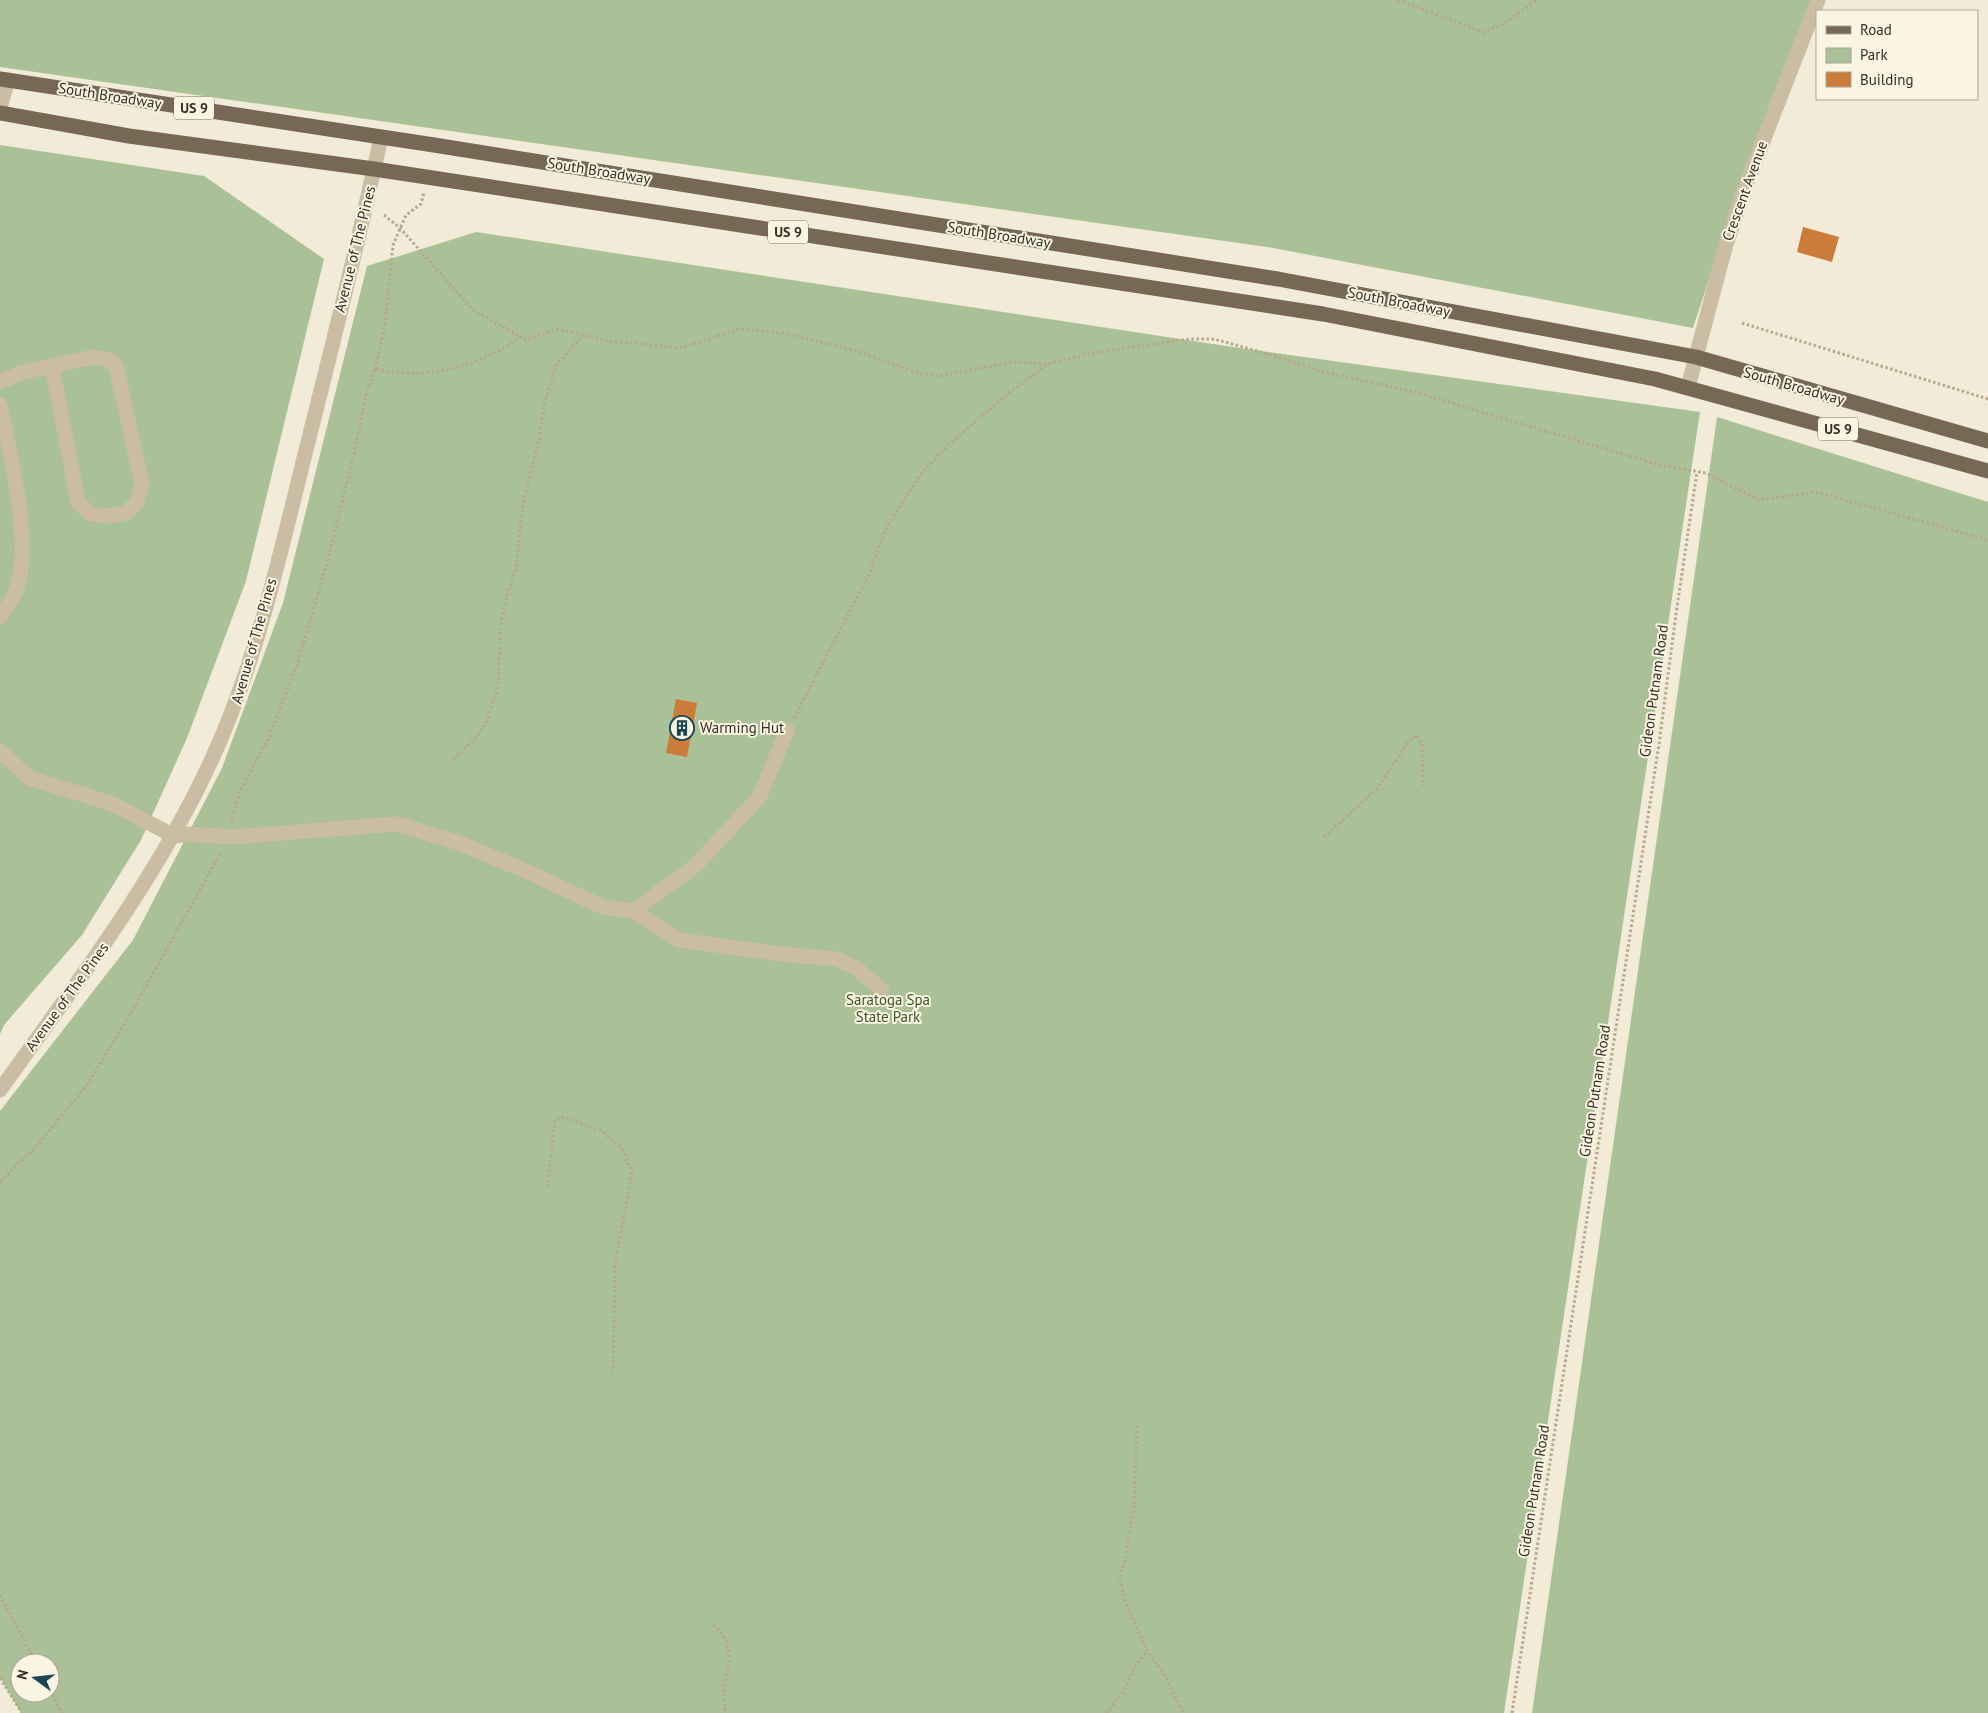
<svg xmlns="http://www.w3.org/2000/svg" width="1988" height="1713" font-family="'PT Sans',sans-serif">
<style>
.green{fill:#aac197;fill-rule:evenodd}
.building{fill:#cb7c3b}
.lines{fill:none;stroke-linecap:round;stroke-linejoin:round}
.path{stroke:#b6a78d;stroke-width:3;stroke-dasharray:2.5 2.5;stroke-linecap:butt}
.minor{stroke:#cabda3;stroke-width:15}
.major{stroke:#776855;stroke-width:15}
.labels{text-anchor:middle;stroke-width:4;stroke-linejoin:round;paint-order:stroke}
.shield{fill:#faf4e3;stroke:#70695e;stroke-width:1}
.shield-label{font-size:14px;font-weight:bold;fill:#352d25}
.street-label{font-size:15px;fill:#352d25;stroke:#faf4e3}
.poi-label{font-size:15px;fill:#352d25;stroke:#faf4e3;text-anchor:start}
.park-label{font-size:15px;fill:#3b5428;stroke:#faf4e3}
</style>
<rect width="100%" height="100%" fill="#f2ebd7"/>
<path class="green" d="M0 0H1813L1742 179 1693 328 1273 248 0 67Z
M0 145 204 176 324 259 246 581 187 738 141 840 82 935 4 1025 0 1034Z
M476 232 1246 349 1700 412 1504 1713H21L0 1677V1111L133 940 222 768 283 603 367 266ZM20 1663H50V1693H20Z
M1717 417 1988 502V1713H1532Z"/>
<path class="building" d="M1803 227 1839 237 1832 262 1797 252Z
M676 699 697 703 687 757 666 753Z"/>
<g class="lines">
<path class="path" d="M1398 0 1483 32 1505 23 1537 0
M384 215 400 228 473 310 521 337
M1742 323 1988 399
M375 369 385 325 393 245 406 215 421 204 424 192
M794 718 869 575 886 528 922 472 953 441 1010 392 1048 364
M453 760 477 737 487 720 498 687 501 622 508 592 516 569 523 504 539 439 545 401 556 366 583 335
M231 823 240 791 270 735 297 665 329 556 355 449 367 391 375 369C387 371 401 373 413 373 454 373 488 359 521 337L526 340 558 329 608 341 681 348 739 329 785 333 853 350 919 373 940 376 1012 362 1048 364 1087 354 1146 345 1190 339H1214L1275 356 1320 371 1415 392 1659 465 1706 473 1758 500 1817 492 1988 540
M1324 837 1377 789 1409 741 1417 735 1422 745 1423 786
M0 1182 41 1141 90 1081 136 1004 221 852
M547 1187 555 1119 564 1117 602 1131 622 1149 632 1172 615 1265 613 1372
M1137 1426 1134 1507 1126 1555 1120 1577 1124 1598 1147 1651 1165 1675 1183 1713
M0 1595 36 1663
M713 1625 719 1630 726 1639 730 1661 724 1686 725 1713
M0 1678 22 1713
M50 1690 62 1713
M1106 1713 1122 1694 1134 1668 1147 1651
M1512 1713 1659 744 1676 614 1697 472"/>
<path class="minor" d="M0 107 8 80
M0 382 23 372 93 357 109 360 116 366 142 484 137 502 126 513 108 516 90 514 78 502 52 366
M1688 387 1725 248 1744 190 1818 0
M0 405C10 453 33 545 16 591 13 600 5 609 0 617
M0 751 29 778 113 804 174 836 189 834 232 837 397 824 459 843 526 871 603 907 633 911 695 866 760 796 787 730
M633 911 679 940 781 954 837 959 856 968 882 990
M0 1090C76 984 156 880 211 761 255 666 278 563 303 462 330 354 358 246 381 137"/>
<path class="major" d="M0 79 434 145 1278 279 1696 357 1988 441
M0 113 129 136 374 169 1323 314 1655 379 1988 471"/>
</g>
<defs>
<symbol id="building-ring" viewBox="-11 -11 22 22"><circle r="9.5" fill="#faf4e3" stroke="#194657" stroke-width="1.5"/><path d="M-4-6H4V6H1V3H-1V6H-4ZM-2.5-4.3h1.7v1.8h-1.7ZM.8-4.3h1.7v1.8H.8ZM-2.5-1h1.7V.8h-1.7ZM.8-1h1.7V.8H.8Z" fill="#194657"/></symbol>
</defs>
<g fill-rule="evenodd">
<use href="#building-ring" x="668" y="714" width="28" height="28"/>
</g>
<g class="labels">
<g class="shield">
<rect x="174" y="96.5" width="40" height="23" rx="4"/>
<rect x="768" y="220.5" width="40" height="23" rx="4"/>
<rect x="1818" y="417.5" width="40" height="23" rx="4"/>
</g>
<g class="shield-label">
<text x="194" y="113">US 9</text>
<text x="788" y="237">US 9</text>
<text x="1838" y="434">US 9</text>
</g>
<g class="street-label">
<text transform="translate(110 96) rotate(9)" y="5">South Broadway</text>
<text transform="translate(599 171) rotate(9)" y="5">South Broadway</text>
<text transform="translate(1745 191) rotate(-70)" y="5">Crescent Avenue</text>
<text transform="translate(999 235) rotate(9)" y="5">South Broadway</text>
<text transform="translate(355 249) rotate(-76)" y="5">Avenue of The Pines</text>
<text transform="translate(1399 302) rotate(11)" y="5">South Broadway</text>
<text transform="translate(1794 386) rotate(16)" y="5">South Broadway</text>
<text transform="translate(254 641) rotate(-74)" y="5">Avenue of The Pines</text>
<text transform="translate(1654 691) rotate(-82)" y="5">Gideon Putnam Road</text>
<text transform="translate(67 997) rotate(-54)" y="5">Avenue of The Pines</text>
<text transform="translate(1595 1091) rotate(-81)" y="5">Gideon Putnam Road</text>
<text transform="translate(1534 1491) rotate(-81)" y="5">Gideon Putnam Road</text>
</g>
<g class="poi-label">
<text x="700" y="733">Warming Hut</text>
</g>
<g class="park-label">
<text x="888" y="1005">Saratoga Spa<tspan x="888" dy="17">State Park</tspan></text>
</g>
</g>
<rect x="1816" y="10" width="162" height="90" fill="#faf4e3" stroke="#aba497"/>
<rect x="1826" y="26" width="25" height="8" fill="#776855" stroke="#aba497"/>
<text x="1860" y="35" font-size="15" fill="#352d25">Road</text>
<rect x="1826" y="48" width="25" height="15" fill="#aac197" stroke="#aba497"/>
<text x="1860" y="60" font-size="15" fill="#352d25">Park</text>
<rect x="1826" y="72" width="25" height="15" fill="#cb7c3b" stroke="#aba497"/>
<text x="1860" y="85" font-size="15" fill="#352d25">Building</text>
<g transform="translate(35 1678) rotate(285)"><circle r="24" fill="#faf4e3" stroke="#aba497"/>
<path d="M0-4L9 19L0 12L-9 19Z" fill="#194657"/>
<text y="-8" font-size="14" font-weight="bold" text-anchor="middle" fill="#352d25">N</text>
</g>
</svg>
